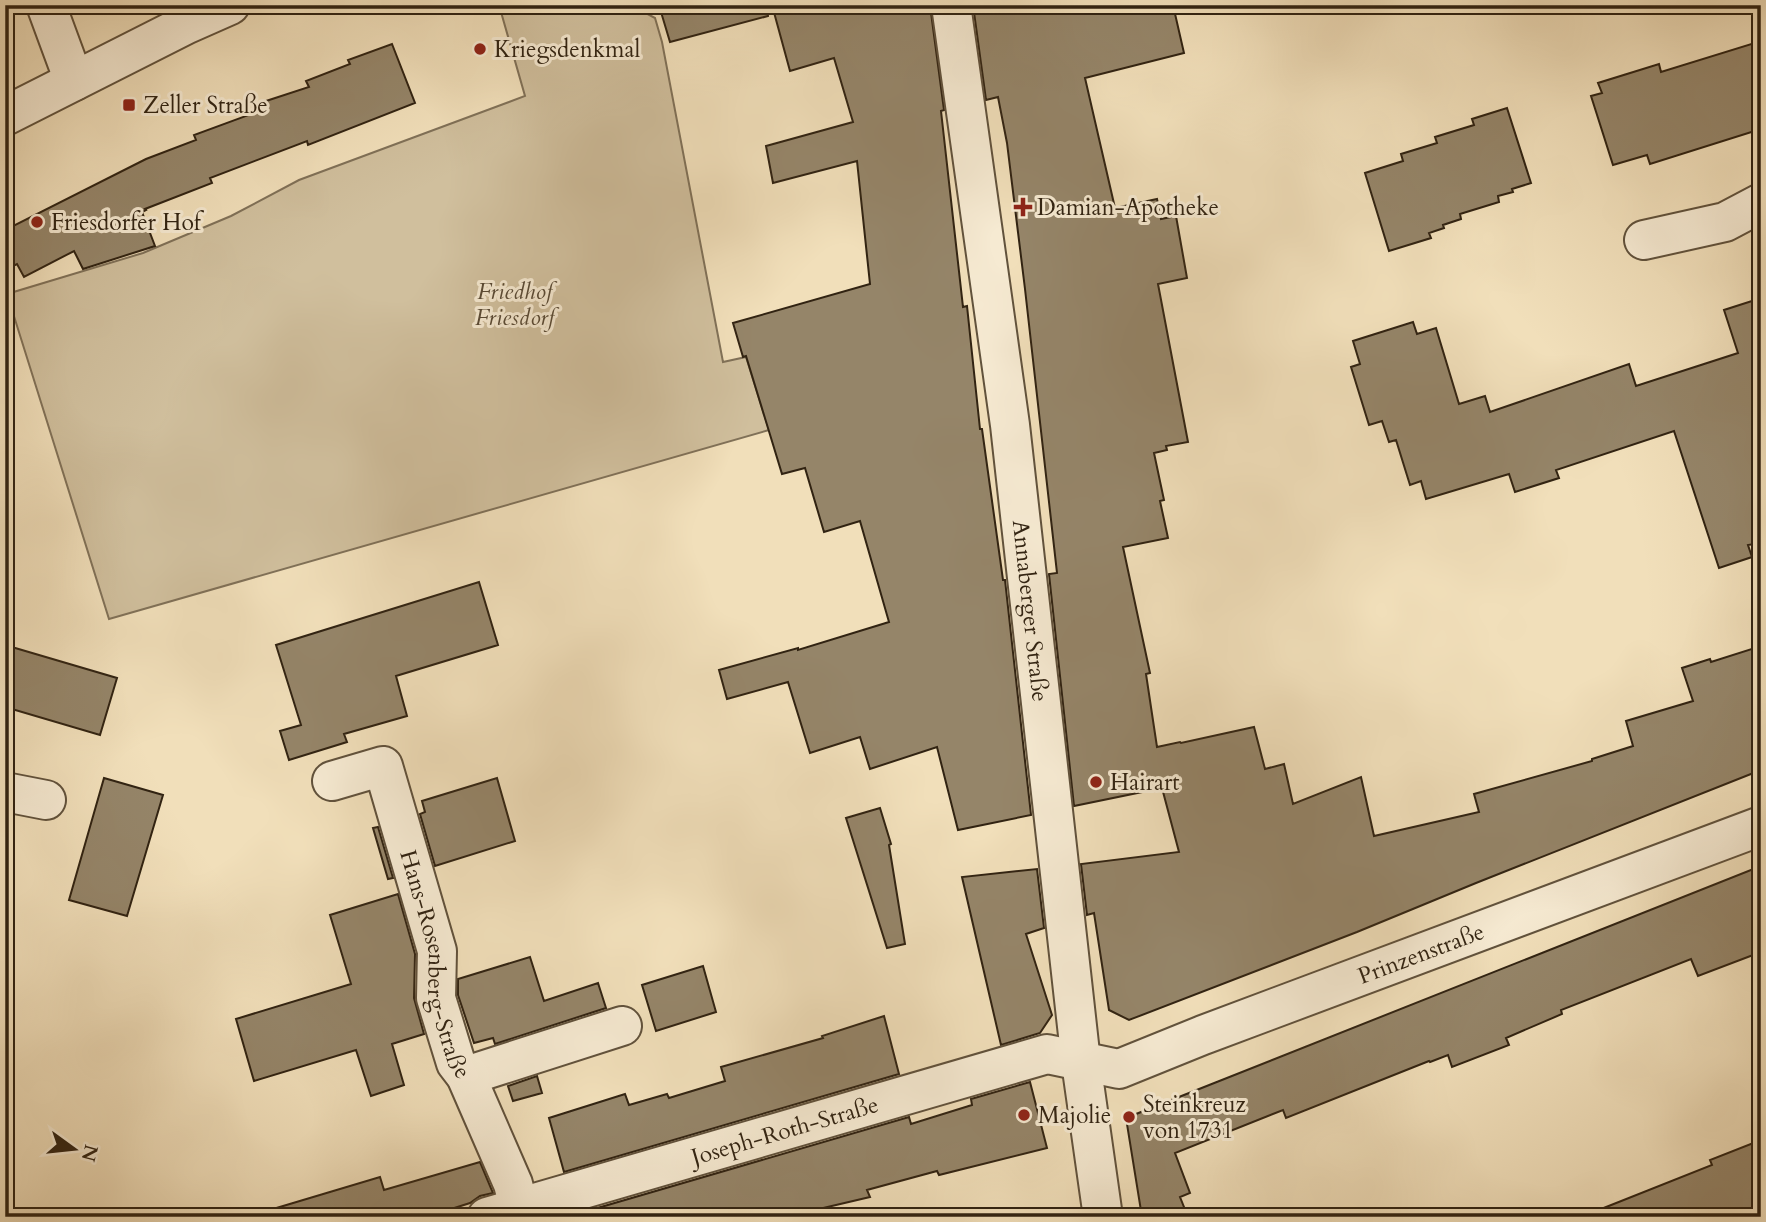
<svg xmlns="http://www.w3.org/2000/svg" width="1766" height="1222" font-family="Cardo,serif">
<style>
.green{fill:#d0bf9d;stroke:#807158;stroke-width:2}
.building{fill:#958569;stroke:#312312;stroke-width:2}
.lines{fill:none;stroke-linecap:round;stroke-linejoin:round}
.minor-casing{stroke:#61523c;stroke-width:42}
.minor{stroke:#f6ead2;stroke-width:38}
.poi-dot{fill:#8f2418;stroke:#f6ead2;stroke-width:2.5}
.labels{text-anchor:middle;stroke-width:6;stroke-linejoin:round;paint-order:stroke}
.poi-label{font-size:23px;fill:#312312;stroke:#f6ead2;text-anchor:start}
.park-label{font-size:23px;font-style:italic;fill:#594a35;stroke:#f6ead2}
.street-label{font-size:23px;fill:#312312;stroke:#f6ead2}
</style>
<rect width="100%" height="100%" fill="#f1dfba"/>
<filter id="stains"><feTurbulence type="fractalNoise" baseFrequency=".00286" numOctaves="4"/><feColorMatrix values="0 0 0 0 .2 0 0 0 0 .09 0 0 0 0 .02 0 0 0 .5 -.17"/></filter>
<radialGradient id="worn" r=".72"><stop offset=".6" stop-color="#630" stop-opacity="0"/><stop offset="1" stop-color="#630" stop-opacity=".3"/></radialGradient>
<path class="green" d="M499 5H631L655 18 662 42 723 362 746 357 769 430 109 619 7 294 143 253 231 216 299 180 525 96Z"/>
<path class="building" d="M682 5H767L768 16 670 42 661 12Z
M772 5H930L944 110 941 111 963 307 967 306 980 429H982L1003 580H1005L1031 815 958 830 937 747 870 769 860 737 810 753 788 682 727 699 719 670 798 648V650L889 622 860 521 824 532 805 468 782 474 746 356 743 357 733 323 870 284 857 161 773 183 766 146 853 122 834 58 790 71Z
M973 5H1173L1184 53 1085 78 1115 208 1157 199 1161 219 1176 216 1187 278 1158 284 1188 442 1166 446 1167 450 1154 453 1164 500 1160 501 1168 538 1123 547 1150 673 1146 674 1157 747 1180 742 1181 743 1254 727 1265 769 1284 764 1293 804 1361 777 1374 836 1479 812 1474 794 1592 761V759L1633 746 1626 721 1693 701 1682 668 1710 659 1711 662 1761 646V770L1476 883 1357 932 1129 1020 1109 1010 1094 913 1087 915 1081 864 1179 852 1162 788 1074 806 1049 574 1057 573 1025 289 1007 143 998 97 986 100Z
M1761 41V129L1650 164 1647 155 1613 165 1591 96 1602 93 1598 83 1659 64 1661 72Z
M392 44 415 103 308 145 307 141 210 178 212 183 145 209 146 210 142 212 155 246 83 269 74 251 24 277 17 264 5 270V230L146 159 196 140 194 135 262 110 260 103 309 87 306 81 350 64 348 60Z
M1507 108 1531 183 1512 189 1513 192 1498 196 1499 202 1460 214 1461 219 1443 225 1444 228 1429 233 1431 238 1389 251 1365 173 1403 161 1401 154 1437 143 1435 137 1474 125 1472 119Z
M1755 300 1761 317V543L1748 545 1752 557 1719 568 1674 431 1556 470 1559 478 1515 492 1509 474 1426 499 1421 481 1410 485 1396 440 1389 442 1382 421 1369 425 1351 367 1360 364 1353 341 1413 322 1417 334 1436 328 1459 404 1485 396 1490 412 1629 364 1636 386 1738 353 1724 310Z
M479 582 498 645 396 676 407 716 344 734 347 742 289 760 280 731 301 725 276 645Z
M5 645 117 678 100 735 5 707Z
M104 778 163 795 127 916 69 900Z
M497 778 515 841 435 866 420 814 425 812 422 801Z
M880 808 891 844 889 845 905 944 887 948 846 818Z
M378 827 393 878 388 879 373 828Z
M1761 866V952L1698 976 1691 959 1561 1010 1562 1014 1506 1038 1509 1045 1452 1067 1448 1055 1430 1062 1429 1061 1286 1118 1283 1110 1175 1153 1190 1193 1180 1197 1188 1217H1142L1126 1118Z
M1037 869 1044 928 1026 934 1052 1015 1040 1033 1001 1045 962 877Z
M398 894 415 954 414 998 424 1034 392 1044 404 1085 371 1096 356 1050 254 1081 236 1019 351 984 330 915Z
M530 957 544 1001 598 983 606 1008 495 1044 493 1038 474 1043 458 995V979Z
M703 966 716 1012 656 1031 642 985Z
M884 1016 899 1074 564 1172 549 1118 625 1094 629 1105 667 1094 669 1098 725 1081 721 1067 823 1038 822 1036Z
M537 1076 542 1093 513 1101 508 1086Z
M1030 1082 1047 1148 939 1175 937 1171 867 1190 870 1197 785 1217H578L577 1214 909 1117 911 1124 972 1105 971 1099Z
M1761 1140V1217H1586V1215L1712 1165 1710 1160Z
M480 1162 493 1193 480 1196 470 1203 426 1217H274L273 1209 380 1177 384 1190Z"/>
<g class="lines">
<defs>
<g id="minor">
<path d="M46 5 74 81"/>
<path id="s1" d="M951 5 1010 425 1081 1062 1103 1217"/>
<path d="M5 116 187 24 230 5"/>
<path d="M1644 240 1725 222 1761 203"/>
<path id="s2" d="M332 781 383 766 437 951 436 998 456 1063 466 1076 513 1184 519 1207"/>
<path d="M5 792 46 800"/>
<path d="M466 1076 622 1026"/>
<path id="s3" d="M487 1217 1047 1054 1119 1069 1203 1035 1761 826"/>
</g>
</defs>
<use href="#minor" class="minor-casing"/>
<use href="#minor" class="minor"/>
</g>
<g class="poi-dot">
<circle cx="480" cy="49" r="7"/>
<rect x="122" y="98" width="14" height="14" rx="3.5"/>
<path d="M1019.5 196.5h7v7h7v7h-7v7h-7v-7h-7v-7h7z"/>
<circle cx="37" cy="222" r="7"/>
<circle cx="1096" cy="782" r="7"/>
<circle cx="1024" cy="1115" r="7"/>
<circle cx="1129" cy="1117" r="7"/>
</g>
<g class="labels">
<g class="poi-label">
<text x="494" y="57">Kriegsdenkmal</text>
<text x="143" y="113">Zeller Straße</text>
<text x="1037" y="215">Damian-Apotheke</text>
<text x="51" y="230">Friesdorfer Hof</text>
<text x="1110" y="790">Hairart</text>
<text x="1143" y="1112">Steinkreuz<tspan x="1143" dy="26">von 1731</tspan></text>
<text x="1038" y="1123">Majolie</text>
</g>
<g class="park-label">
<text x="515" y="299">Friedhof<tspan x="515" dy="26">Friesdorf</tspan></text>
</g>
<g class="street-label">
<text dy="8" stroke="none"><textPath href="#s1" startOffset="611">Annaberger Straße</textPath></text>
<text dy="8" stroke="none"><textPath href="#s3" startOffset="980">Prinzenstraße</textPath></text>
<text dy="8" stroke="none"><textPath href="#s2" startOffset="259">Hans-Rosenberg-Straße</textPath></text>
<text dy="8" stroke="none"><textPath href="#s3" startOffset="310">Joseph-Roth-Straße</textPath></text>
</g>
</g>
<rect width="1766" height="1222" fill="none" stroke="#f1dfba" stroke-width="28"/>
<rect x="7" y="7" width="1752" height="1208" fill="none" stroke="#312312" stroke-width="3.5"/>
<rect x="14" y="14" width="1738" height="1194" fill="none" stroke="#312312" stroke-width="2"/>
<g transform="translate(74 1149) rotate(105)" stroke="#f6ead2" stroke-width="5" paint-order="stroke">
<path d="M0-5L12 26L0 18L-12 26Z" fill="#312312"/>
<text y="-10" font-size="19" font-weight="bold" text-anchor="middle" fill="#312312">N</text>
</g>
<rect width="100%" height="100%" filter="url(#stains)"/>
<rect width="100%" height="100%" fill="url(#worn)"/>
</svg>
